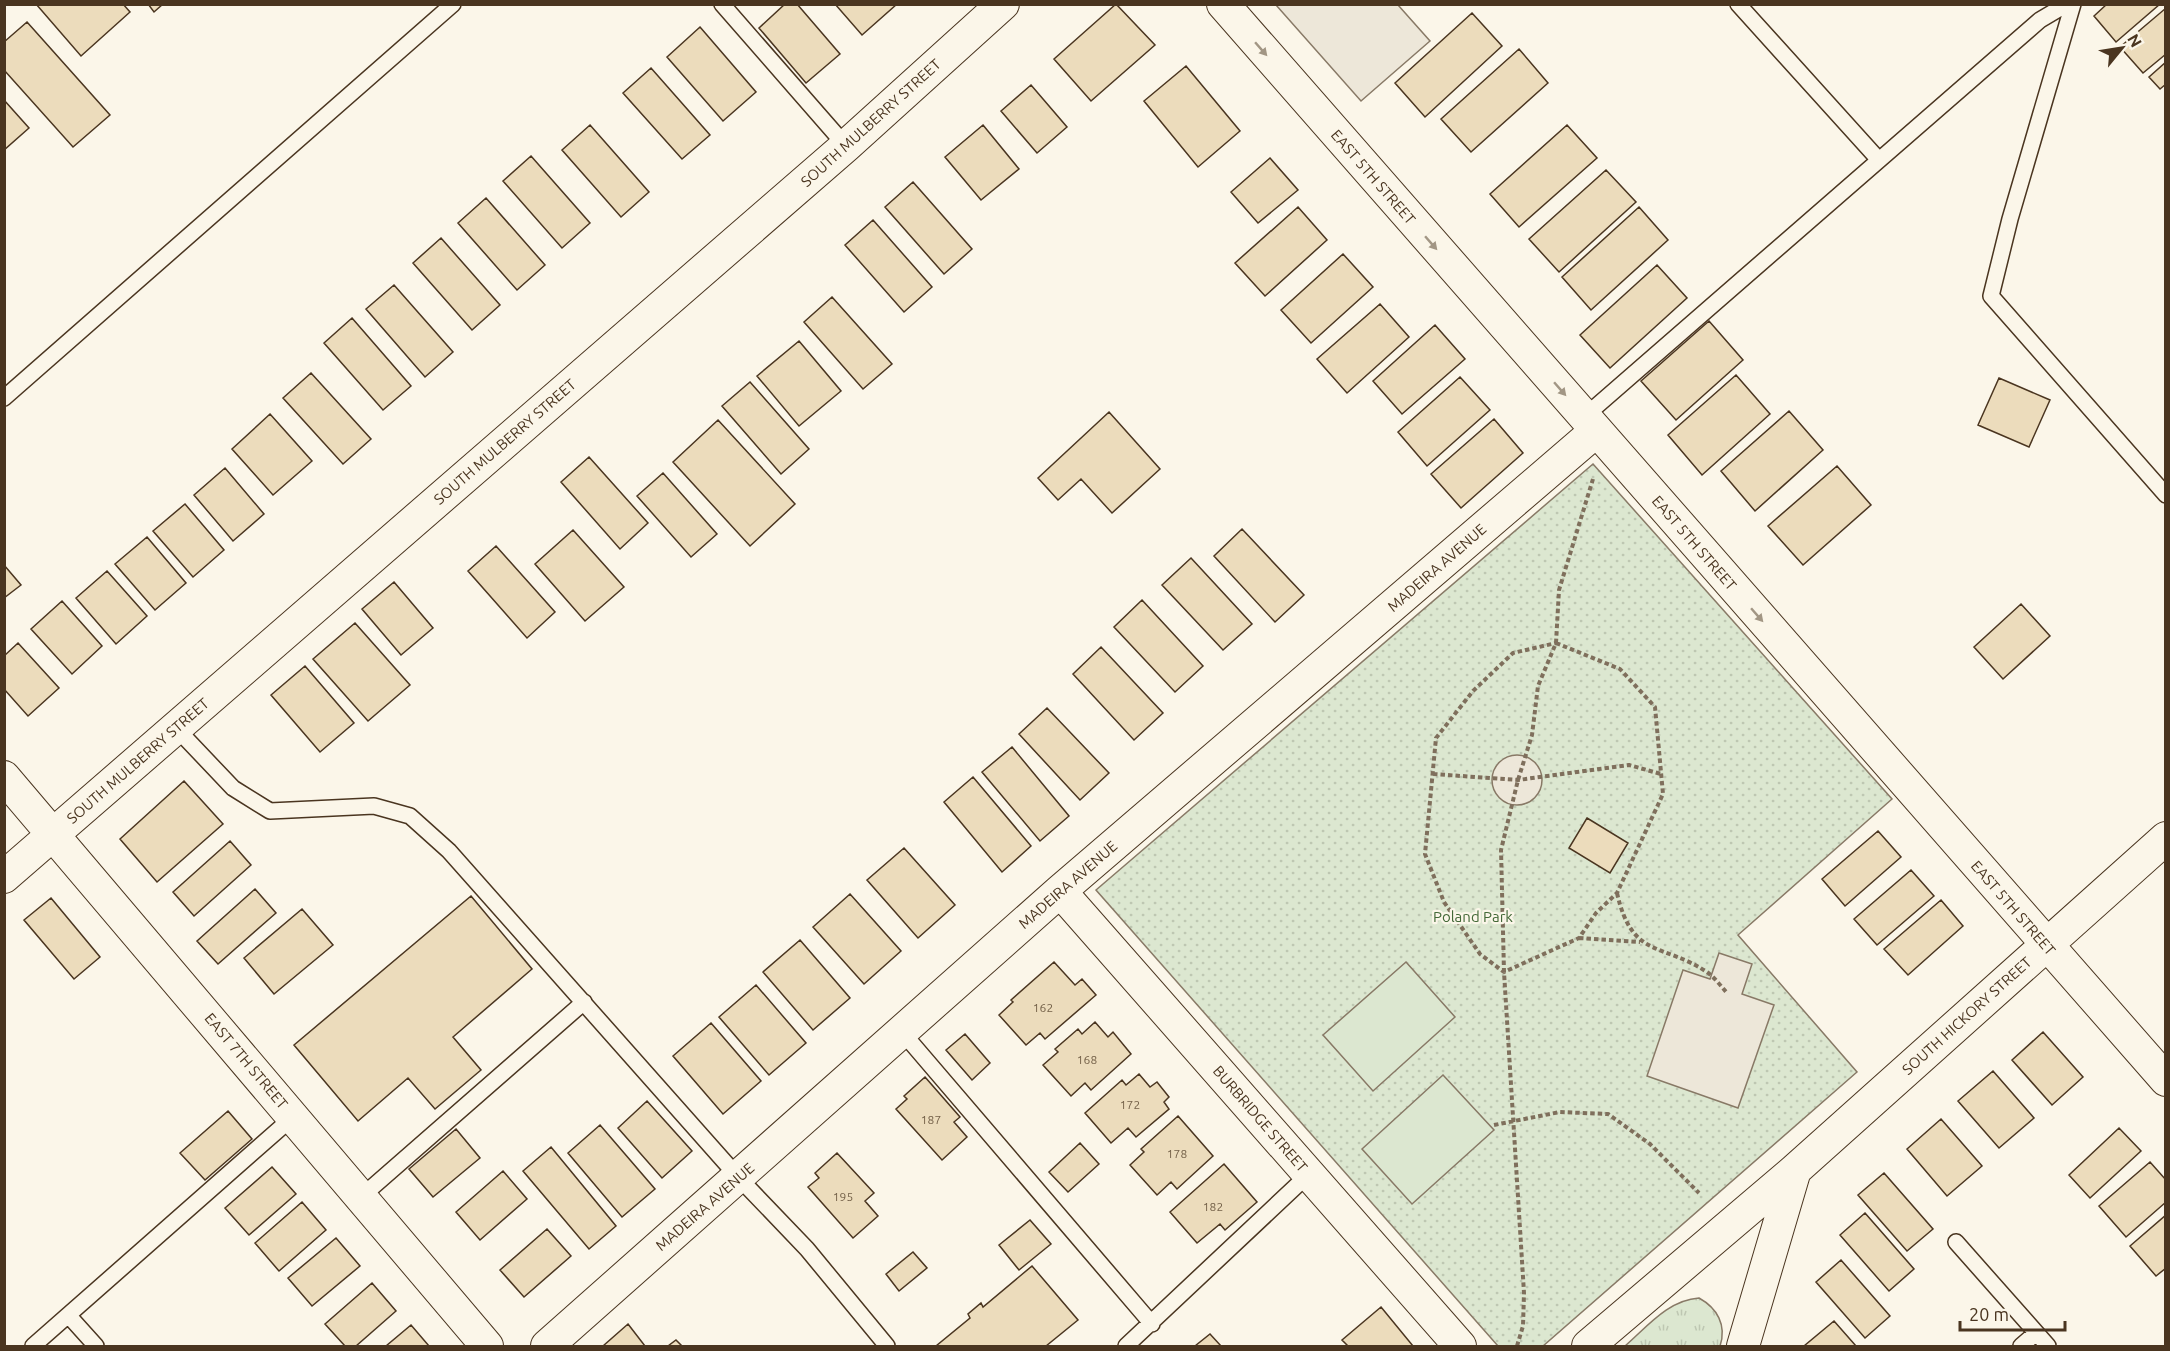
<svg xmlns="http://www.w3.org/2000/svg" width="2170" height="1351" font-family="Ubuntu,sans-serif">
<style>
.grass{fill:url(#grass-tufts);stroke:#887966;stroke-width:1.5}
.park{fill:url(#park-dots);stroke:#887966;stroke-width:1.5}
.pitch{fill:#dce7d0;stroke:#887966;stroke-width:1.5}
.parking{fill:#ede7d9;stroke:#887966;stroke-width:1.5}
.building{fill:#ecdcbc;stroke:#4a3520;stroke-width:1.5}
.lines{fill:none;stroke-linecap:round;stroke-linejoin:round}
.service-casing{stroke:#4a3520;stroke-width:18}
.minor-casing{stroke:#4a3520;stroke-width:34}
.path{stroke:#7f6f5c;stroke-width:4;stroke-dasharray:4.5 3;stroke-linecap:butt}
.service{stroke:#fbf6e9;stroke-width:15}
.minor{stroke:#fbf6e9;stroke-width:32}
.oneway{fill:#a29684}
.labels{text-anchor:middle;stroke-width:4.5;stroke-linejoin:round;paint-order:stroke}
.number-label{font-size:12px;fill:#725f47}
.street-label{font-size:15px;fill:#4a3520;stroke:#fbf6e9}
.park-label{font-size:15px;fill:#436837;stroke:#fbf6e9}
</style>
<defs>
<pattern id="grass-tufts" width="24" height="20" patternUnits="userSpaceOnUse" patternTransform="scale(1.5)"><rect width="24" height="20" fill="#dce7d0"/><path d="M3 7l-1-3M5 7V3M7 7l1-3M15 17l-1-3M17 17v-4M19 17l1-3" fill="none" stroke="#bec7b2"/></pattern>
<pattern id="park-dots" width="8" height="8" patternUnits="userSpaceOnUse" patternTransform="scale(1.5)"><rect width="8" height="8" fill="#dce7d0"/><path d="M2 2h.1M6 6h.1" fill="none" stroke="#bec7b2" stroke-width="1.8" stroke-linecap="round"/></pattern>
</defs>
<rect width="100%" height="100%" fill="#fbf6e9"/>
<path class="grass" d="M1699 1298C1717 1308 1727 1325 1720 1346H1625C1647 1327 1668 1300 1699 1298Z"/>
<path class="park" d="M1593 464 1892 799 1738 935 1857 1072 1543 1346H1498L1096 890Z"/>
<path class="pitch" d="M1406 962 1455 1017 1373 1091 1323 1035Z
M1443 1075 1494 1130 1412 1204 1362 1149Z"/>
<path class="parking" d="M1276 5H1398L1430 41 1361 101Z
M1492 780a25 25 0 1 1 50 0a25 25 0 1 1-50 0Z
M1719 953 1752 964 1742 994 1774 1005 1738 1108 1647 1076 1683 970 1710 979Z"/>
<path class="building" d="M36 4H123L130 12 81 56Z
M148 4H163L154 12Z
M785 4H797L840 54 806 83 759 28Z
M835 4H897L862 35Z
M1116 4 1155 45 1091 101 1054 59Z
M2107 4H2160L2116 42 2094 16Z
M2166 8V54L2143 73 2120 47Z
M1472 13 1502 46 1425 117 1395 83Z
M27 22 110 115 73 147 4 70V42Z
M700 27 756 92 723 121 667 57Z
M1519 49 1548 83 1471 152 1441 119Z
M2166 62V84L2160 89 2149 77Z
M1186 66 1240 131 1198 167 1144 101Z
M651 68 710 135 682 159 623 93Z
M1031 85 1067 127 1037 153 1001 111Z
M4 100 29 128 4 150Z
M590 125 649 192 621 217 562 150Z
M983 125 1019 169 981 200 945 157Z
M1567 125 1597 158 1519 227 1490 194Z
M531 156 590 223 562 248 503 181Z
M1270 158 1298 190 1258 223 1231 192Z
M1606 170 1636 202 1559 272 1529 239Z
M913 182 972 249 944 274 885 207Z
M486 198 545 265 517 290 458 223Z
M1298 207 1327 240 1265 296 1235 263Z
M1639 207 1668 240 1591 310 1562 277Z
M873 220 932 287 904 312 845 245Z
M441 238 500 305 472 330 413 263Z
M1343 254 1373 287 1311 343 1281 310Z
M1657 265 1687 298 1610 368 1580 335Z
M394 285 453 352 425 377 366 309Z
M832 297 892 364 863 389 804 322Z
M1380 304 1409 337 1347 393 1317 359Z
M352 318 411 386 383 410 324 343Z
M1709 321 1743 360 1676 420 1641 381Z
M1435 325 1465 359 1402 414 1373 381Z
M799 341 841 391 799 426 757 376Z
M311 373 371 439 343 464 283 398Z
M1736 375 1770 414 1702 475 1668 435Z
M1460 377 1490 410 1427 466 1398 432Z
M1999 378 2050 400 2029 447 1978 425Z
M750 382 809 449 781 474 722 406Z
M1789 411 1823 450 1755 511 1721 471Z
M1109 412 1160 469 1112 513 1081 479 1058 500 1038 478Z
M270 414 312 461 273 495 232 449Z
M1494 419 1523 453 1461 508 1431 474Z
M718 420 795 504 750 546 673 462Z
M589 457 648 523 620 549 561 482Z
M1837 466 1871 505 1803 565 1768 526Z
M225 468 264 514 233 541 194 495Z
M663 473 717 534 691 557 637 496Z
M185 504 224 550 193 577 153 531Z
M1242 529 1304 595 1275 622 1214 556Z
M573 530 624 587 585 621 535 564Z
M147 537 186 583 155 610 115 564Z
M496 546 555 612 527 638 468 571Z
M1191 558 1252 624 1223 650 1162 585Z
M4 565 21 585 4 598Z
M107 571 147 616 116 644 76 598Z
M394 582 433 628 401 655 362 609Z
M1142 600 1203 666 1175 692 1114 627Z
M62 601 102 646 72 674 31 629Z
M2021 604 2050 636 2003 679 1974 647Z
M355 623 410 685 368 721 313 659Z
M18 643 59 688 28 716 4 689V656Z
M1101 647 1163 713 1134 740 1073 674Z
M305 666 354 723 320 752 271 695Z
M1047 708 1109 773 1080 800 1019 734Z
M1012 747 1069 816 1040 841 982 772Z
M973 777 1031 846 1002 872 944 802Z
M184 781 223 824 157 882 120 839Z
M1587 818 1628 843 1610 873 1569 848Z
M1878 831 1901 857 1845 906 1822 879Z
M230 841 251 865 194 916 173 892Z
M904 848 955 905 918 938 867 880Z
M1911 870 1934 896 1877 945 1854 919Z
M255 889 276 913 218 964 197 941Z
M850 894 901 951 864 984 813 927Z
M471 896 532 969 453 1037 481 1070 435 1109 408 1078 358 1121 294 1045Z
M51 898 100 957 74 979 24 920Z
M1941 900 1963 926 1908 975 1884 949Z
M302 909 333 945 274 994 244 958Z
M800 940 850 998 813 1030 763 972Z
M1054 962 1075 985 1082 979 1096 995 1045 1039 1040 1033 1026 1045 999 1015 1013 1002 1011 1000Z
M756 985 806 1043 769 1075 719 1017Z
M1095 1022 1108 1037 1113 1032 1131 1054 1091 1090 1085 1083 1071 1096 1043 1065 1058 1052 1055 1049 1078 1029 1082 1034Z
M711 1023 761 1081 723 1114 673 1056Z
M2043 1032 2083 1077 2052 1105 2012 1060Z
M965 1034 990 1063 972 1080 946 1050Z
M1993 1071 2034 1118 1999 1148 1958 1101Z
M1139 1074 1150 1087 1157 1082 1169 1097 1164 1102 1169 1109 1136 1137 1128 1128 1111 1143 1085 1113 1122 1080 1126 1085Z
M925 1077 960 1117 954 1122 967 1137 942 1160 896 1109 907 1099 904 1096Z
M647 1101 692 1151 662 1178 618 1128Z
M228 1111 252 1139 205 1180 180 1153Z
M1178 1116 1213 1156 1177 1189 1171 1182 1157 1195 1130 1165 1144 1152 1141 1149Z
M1941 1119 1982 1166 1947 1196 1907 1149Z
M600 1125 655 1189 622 1217 568 1153Z
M2119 1128 2141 1151 2090 1198 2069 1175Z
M456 1129 480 1158 433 1197 409 1169Z
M1080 1143 1099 1164 1068 1192 1049 1172Z
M551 1147 616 1226 589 1249 523 1171Z
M837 1153 874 1193 865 1201 878 1216 853 1238 808 1187 819 1178 815 1173Z
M2150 1162 2166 1180V1202L2126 1237 2099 1206Z
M1224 1164 1257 1202 1225 1230 1220 1224 1197 1243 1170 1212Z
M272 1167 296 1194 249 1235 225 1208Z
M503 1171 527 1199 480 1240 456 1212Z
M1884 1173 1933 1229 1907 1251 1858 1195Z
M302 1202 326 1230 279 1271 255 1243Z
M1865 1213 1914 1269 1889 1291 1840 1235Z
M2166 1215V1268L2156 1276 2130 1246Z
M1030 1220 1051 1244 1019 1270 999 1245Z
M547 1229 571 1256 524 1297 500 1270Z
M336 1238 360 1266 312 1306 288 1278Z
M913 1252 927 1268 899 1291 886 1274Z
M1841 1260 1890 1316 1865 1338 1816 1282Z
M1032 1266 1078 1320 1046 1346H936L970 1318 968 1314 981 1303 983 1307Z
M372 1283 396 1311 356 1346H345L325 1324Z
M1381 1307 1413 1346H1348L1342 1340Z
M1834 1321 1856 1346H1804Z
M628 1324 645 1346H603Z
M411 1325 429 1346H386Z
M1210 1334 1221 1346H1195Z
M676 1340 682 1346H668Z"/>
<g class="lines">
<defs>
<path id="service" d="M722 4 846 146
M1738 4 1879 160
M2073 4 2010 219 1991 296 2166 495
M4 398 453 4
M1584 417 2040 20 2067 4
M176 728 233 788 270 811 374 806 410 816 449 851 739 1178 807 1249 887 1346
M903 1033 1152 1324
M361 1197 584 1002
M1956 1242 2048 1346
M69 1316 96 1346
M33 1346 293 1117
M1126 1346 1309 1174
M2021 1346 2036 1333"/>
<path id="minor" d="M1223 4 2166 1080
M4 777 487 1346
M4 877 846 146 1003 4
M1060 891 1460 1346
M547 1346 1060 891 1596 431
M1588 1346 1795 1170
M1743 1346 1795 1170 2166 838"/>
</defs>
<use href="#service" class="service-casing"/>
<use href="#minor" class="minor-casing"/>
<path class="path" d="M1556 643 1620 669 1655 707 1663 794 1617 893 1596 913 1579 938 1504 972 1480 954 1444 902 1425 854 1436 738 1473 691 1513 653Z
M1433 774 1518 780 1629 765 1661 774
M1617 893C1632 959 1661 942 1707 972 1714 977 1721 986 1727 993
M1579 938 1640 942
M1494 1125 1560 1112 1608 1114 1650 1144 1699 1193
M1517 1346 1523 1326 1524 1293 1504 972 1501 850 1518 780 1532 735 1538 686 1556 643 1559 590 1593 479"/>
<use href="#service" class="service"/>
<use href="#minor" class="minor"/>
</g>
<defs><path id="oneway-solid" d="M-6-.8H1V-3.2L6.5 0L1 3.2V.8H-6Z" transform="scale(1.5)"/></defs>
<g class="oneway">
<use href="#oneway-solid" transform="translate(1261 49) rotate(49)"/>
<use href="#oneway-solid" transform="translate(1431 243) rotate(49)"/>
<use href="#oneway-solid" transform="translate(1560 389) rotate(49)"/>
<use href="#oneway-solid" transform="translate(1757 615) rotate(49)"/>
</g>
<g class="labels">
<g class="number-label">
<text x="1043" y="1012">162</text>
<text x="1087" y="1064">168</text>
<text x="1130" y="1109">172</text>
<text x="931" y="1124">187</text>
<text x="1177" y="1158">178</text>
<text x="843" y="1201">195</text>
<text x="1213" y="1211">182</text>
</g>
<g class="street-label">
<text transform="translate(871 123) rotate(-42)" y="5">SOUTH MULBERRY STREET</text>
<text transform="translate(1373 177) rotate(49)" y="5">EAST 5TH STREET</text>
<text transform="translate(505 442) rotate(-41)" y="5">SOUTH MULBERRY STREET</text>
<text transform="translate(1694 543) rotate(49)" y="5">EAST 5TH STREET</text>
<text transform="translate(1437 568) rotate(-41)" y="5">MADEIRA AVENUE</text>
<text transform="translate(138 761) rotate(-41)" y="5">SOUTH MULBERRY STREET</text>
<text transform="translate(1068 885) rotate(-41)" y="5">MADEIRA AVENUE</text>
<text transform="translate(2013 908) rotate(49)" y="5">EAST 5TH STREET</text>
<text transform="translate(1967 1016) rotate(-42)" y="5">SOUTH HICKORY STREET</text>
<text transform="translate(246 1061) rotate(50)" y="5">EAST 7TH STREET</text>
<text transform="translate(1260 1119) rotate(49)" y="5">BURBRIDGE STREET</text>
<text transform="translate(705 1207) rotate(-41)" y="5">MADEIRA AVENUE</text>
</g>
<g class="park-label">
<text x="1473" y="922">Poland Park</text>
</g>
</g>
<rect width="2170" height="1351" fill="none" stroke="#4a3520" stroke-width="12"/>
<g transform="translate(2122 48) rotate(60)" stroke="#fbf6e9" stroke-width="4.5" paint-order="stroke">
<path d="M0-4.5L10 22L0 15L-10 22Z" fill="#4a3520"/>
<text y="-9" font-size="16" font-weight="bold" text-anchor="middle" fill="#4a3520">N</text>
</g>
<path d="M1960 1321v9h105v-9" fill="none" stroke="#4a3520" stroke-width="3"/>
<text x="1969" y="1321" font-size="18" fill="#4a3520" stroke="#fbf6e9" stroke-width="4.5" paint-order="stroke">20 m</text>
</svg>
